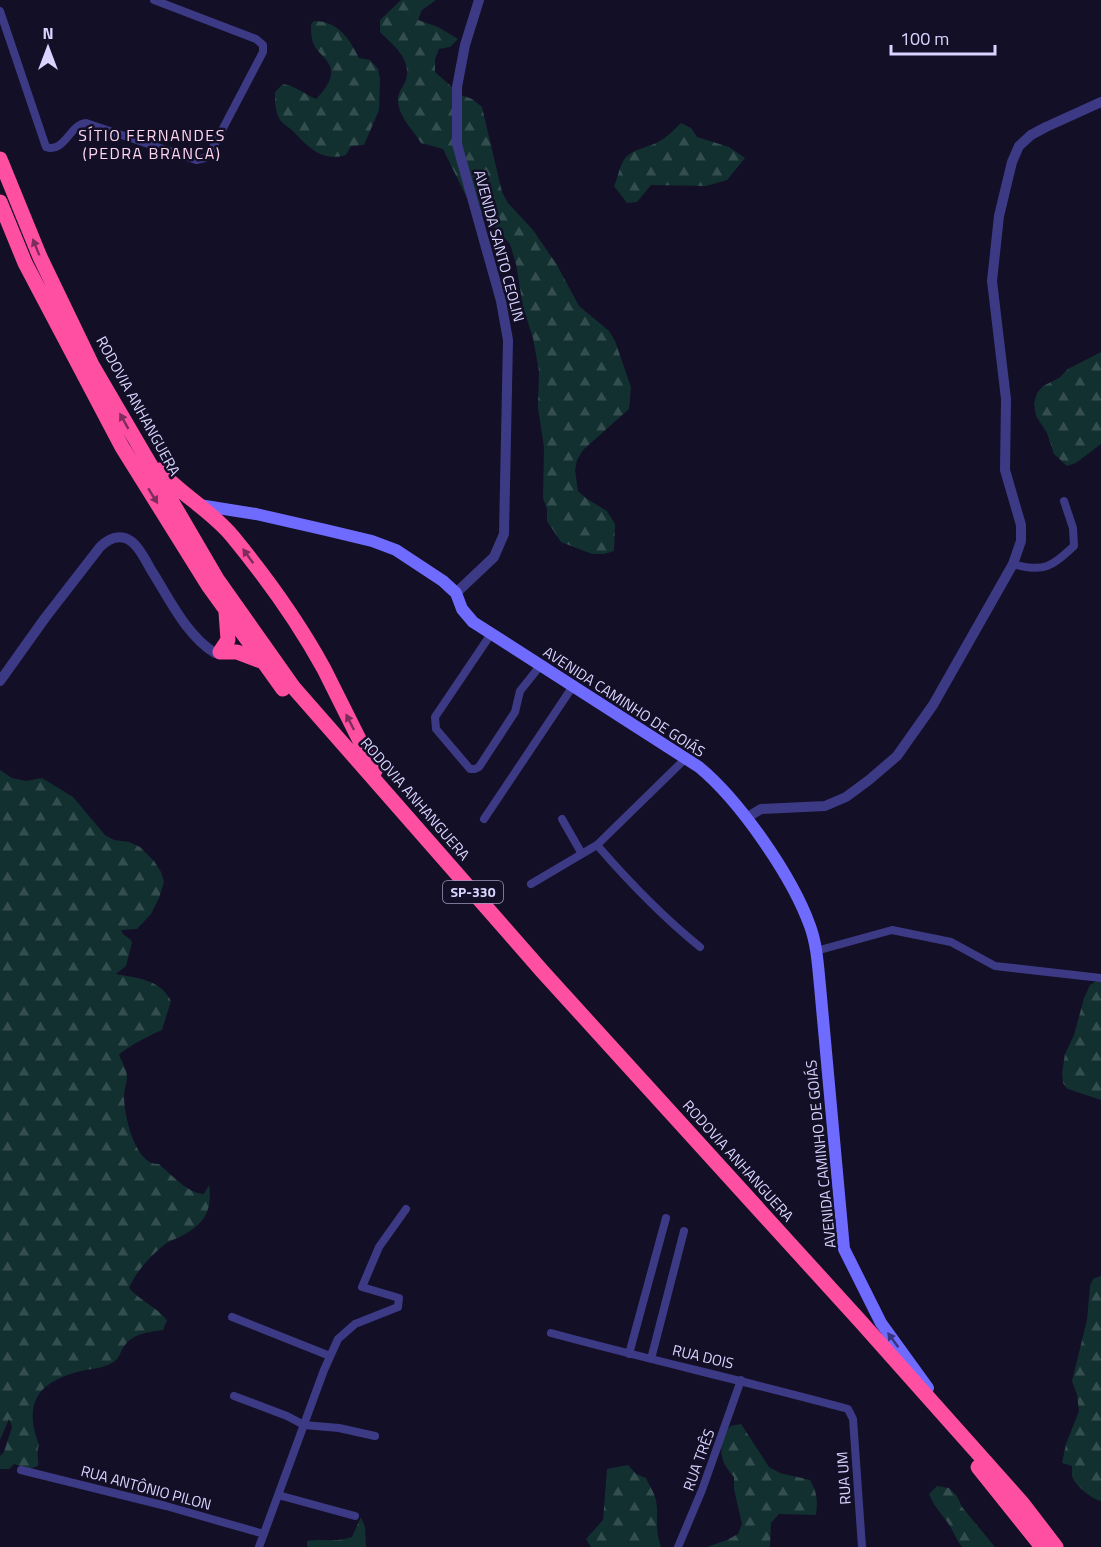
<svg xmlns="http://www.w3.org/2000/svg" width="1101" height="1547" font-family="'Titillium Web',sans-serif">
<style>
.forest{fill:url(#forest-firs)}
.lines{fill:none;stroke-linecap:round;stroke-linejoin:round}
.minor{stroke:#3d3a85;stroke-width:8}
.tertiary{stroke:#3d3a85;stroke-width:10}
.secondary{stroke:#6f6bff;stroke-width:12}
.motorway{stroke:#ff4fa3;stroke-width:15}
.oneway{fill:#7d2c5e}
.oneway2{fill:#38347d}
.labels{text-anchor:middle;stroke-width:5;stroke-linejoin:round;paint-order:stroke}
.shield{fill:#130f26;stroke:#9e99be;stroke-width:1.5}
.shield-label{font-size:14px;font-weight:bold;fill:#d9d4ff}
.street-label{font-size:15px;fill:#d9d4ff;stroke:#130f26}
.neighbourhood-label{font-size:16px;letter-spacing:1.5px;fill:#ffd6f0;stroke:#130f26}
</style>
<defs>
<pattern id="forest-firs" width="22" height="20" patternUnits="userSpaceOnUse" patternTransform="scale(1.5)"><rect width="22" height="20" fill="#12302f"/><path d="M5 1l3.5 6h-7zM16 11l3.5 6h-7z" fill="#344d4e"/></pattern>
</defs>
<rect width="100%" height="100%" fill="#130f26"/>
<path class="forest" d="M401 0H436L422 10 418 20 438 27 458 39 450 47 439 49 435 59V72L461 95 472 99 482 107 502 192 508 203 533 230 557 265 579 306 609 331 615 341 631 387 629 409 583 450 577 460 575 470 578 491 587 499 607 511 615 524 614 551 604 554H592L561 542 547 521V509L543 498 544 447 538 408 539 371 533 338 523 307 516 264 510 244 467 198 443 149 421 143C414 131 399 117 398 102 397 92 403 88 406 80 412 59 393 45 380 32V20Z
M314 21C338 21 349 38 359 58L370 60 378 69 380 79 379 110 364 145 351 146 346 155C322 162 309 148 294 132 290 128 283 124 280 120 275 112 275 101 275 92L283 84C296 86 304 94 316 99 324 91 335 78 330 66 327 59 319 53 315 47 311 39 311 32 311 24Z
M681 123 691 128 697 137 729 147 745 158 727 180 706 186 651 185 637 202 627 203 614 186C619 176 619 164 627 156 634 150 646 147 654 144 664 140 674 130 681 123Z
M1101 352V444L1076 463 1067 466 1054 454 1047 433 1036 416 1034 404 1037 393 1043 386 1059 378 1068 369Z
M0 770 12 778 26 781 42 778 73 797 105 835 114 840 129 842 140 847 154 861 161 872 164 882 159 898 151 914 137 929 121 930 123 934 131 940 132 943 126 966 116 974C138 978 161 980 171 1001L162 1030C154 1033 123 1049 119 1055 122 1062 127 1069 127 1077 127 1083 124 1089 124 1096 124 1115 135 1166 159 1164 172 1175 187 1193 204 1194L209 1185C213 1212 203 1225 180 1237 176 1239 171 1240 168 1242 153 1253 136 1271 129 1288 141 1301 156 1307 167 1320L163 1330C150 1332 134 1333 125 1345 120 1351 120 1359 112 1363 104 1368 90 1369 81 1371 38 1382 23 1402 39 1445 36 1453 39 1458 38 1466L29 1469 14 1464 9 1469H0V1456L4 1452 12 1427 9 1419 0 1440Z
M1101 978V1100L1068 1089 1063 1083 1062 1073 1065 1054 1074 1035 1084 998 1090 985Z
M1100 1276H1101V1501C1092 1499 1075 1486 1072 1476 1072 1473 1072 1469 1072 1466L1062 1463 1066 1444 1079 1411 1077 1395 1072 1381 1087 1320 1090 1286 1093 1279Z
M741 1424 769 1467 780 1473 810 1480C817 1492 818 1501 816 1515L779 1514 771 1523 770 1547H707L727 1540 738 1534 742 1524 734 1489V1477C721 1463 719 1453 723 1434L731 1426Z
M628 1465 636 1474 646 1478C649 1485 654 1492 656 1500 659 1517 654 1528 661 1547H591L586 1539 603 1520 607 1469Z
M937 1486 949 1488 957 1496 962 1507 995 1547H962C957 1541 954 1533 950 1526 943 1515 934 1507 929 1494Z
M361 1517 365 1527 366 1547H307V1541C323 1538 337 1543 352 1537Z"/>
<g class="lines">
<path class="minor" d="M0 11 46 147C64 154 70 124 86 123L196 160 205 158 210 153 263 52V45L256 39 154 0
M1013 564C1044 573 1051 567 1074 546L1073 528 1064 501
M491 634 435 717 436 729 470 769H475L479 767 515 712 520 691 540 666
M484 819 573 686
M562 819 582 854
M597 845C629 882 663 917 700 947
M531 884 597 845 685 759
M816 951 892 930 951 942 995 966 1101 978
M232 1317 330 1356
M551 1333C650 1360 749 1382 848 1409L853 1419 862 1547
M629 1354 666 1218
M651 1359 684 1231
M234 1396 287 1416 304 1425
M304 1425 339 1428 375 1436
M21 1470 166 1506 264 1534
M278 1495 355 1516
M259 1547 324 1370 338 1339 355 1324 398 1307 399 1298 362 1287 379 1247 406 1209
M678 1547 702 1490 741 1380"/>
<path class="tertiary" d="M456 593 494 557 504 534 508 340 501 301 457 144V87L465 45 479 0
M0 681 45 618 100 547C107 540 115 535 125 538 138 542 146 562 153 573 170 600 187 636 215 653L220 652
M746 818 761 809 825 806 846 797 869 780 897 756 933 705 1013 564 1021 541V525L1005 470 1006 399 992 281 999 216 1012 162 1019 146 1031 135 1046 127 1101 102"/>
<path class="secondary" d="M199 505 256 514 326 530 372 541 396 550 443 581 456 593 462 609 473 622 699 767C740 801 792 876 810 926 817 945 818 966 820 986L844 1249 881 1323 928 1388"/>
<path class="motorway" d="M0 159 40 257 92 365 217 579 294 688 542 971 861 1322 1023 1504 1056 1547
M0 202 25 263 122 447 208 585 283 689
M159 470C181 495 212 511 233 537 265 576 300 625 324 669 341 703 358 737 375 771
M220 652 228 640 226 612
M220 652H237L261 661
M978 1467 1042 1547"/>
</g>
<defs><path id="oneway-solid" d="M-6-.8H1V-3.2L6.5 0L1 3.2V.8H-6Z" transform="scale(1.5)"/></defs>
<g class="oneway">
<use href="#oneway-solid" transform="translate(36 247) rotate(-112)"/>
<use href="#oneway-solid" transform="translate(124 421) rotate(-119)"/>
<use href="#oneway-solid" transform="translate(153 496) rotate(58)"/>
<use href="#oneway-solid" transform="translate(248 556) rotate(-126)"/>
<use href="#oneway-solid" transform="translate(350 722) rotate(-117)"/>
</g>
<use class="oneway2" href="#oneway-solid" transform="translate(893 1340) rotate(-126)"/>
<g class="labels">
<rect class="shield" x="443" y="881" width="60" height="22" rx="4.5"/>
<g class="shield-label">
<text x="473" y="897">SP-330</text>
</g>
<g class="street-label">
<text transform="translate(499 246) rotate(75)" y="5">AVENIDA SANTO CEOLIN</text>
<text transform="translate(138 406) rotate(61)" y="5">RODOVIA ANHANGUERA</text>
<text transform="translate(624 702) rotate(33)" y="5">AVENIDA CAMINHO DE GOIÁS</text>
<text transform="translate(415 799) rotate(49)" y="5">RODOVIA ANHANGUERA</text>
<text transform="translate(821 1154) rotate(-96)" y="5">AVENIDA CAMINHO DE GOIÁS</text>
<text transform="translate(738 1161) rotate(48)" y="5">RODOVIA ANHANGUERA</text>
<text transform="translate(703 1357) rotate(13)" y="5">RUA DOIS</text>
<text transform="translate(699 1460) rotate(-70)" y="5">RUA TRÊS</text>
<text transform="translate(844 1478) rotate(-94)" y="5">RUA UM</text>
<text transform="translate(146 1488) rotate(15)" y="5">RUA ANTÔNIO PILON</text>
</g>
<g class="neighbourhood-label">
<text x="152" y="141">SÍTIO FERNANDES<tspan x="152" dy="18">(PEDRA BRANCA)</tspan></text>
</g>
</g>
<g transform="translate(48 48)" stroke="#130f26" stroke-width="4.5" paint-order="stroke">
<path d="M0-4.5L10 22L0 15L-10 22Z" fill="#d9d4ff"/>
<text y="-9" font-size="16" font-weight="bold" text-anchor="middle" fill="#d9d4ff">N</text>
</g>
<path d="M891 45v9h104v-9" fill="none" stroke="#d9d4ff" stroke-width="3"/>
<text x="900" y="45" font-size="18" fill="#d9d4ff" stroke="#130f26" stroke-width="4.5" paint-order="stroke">100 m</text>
</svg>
